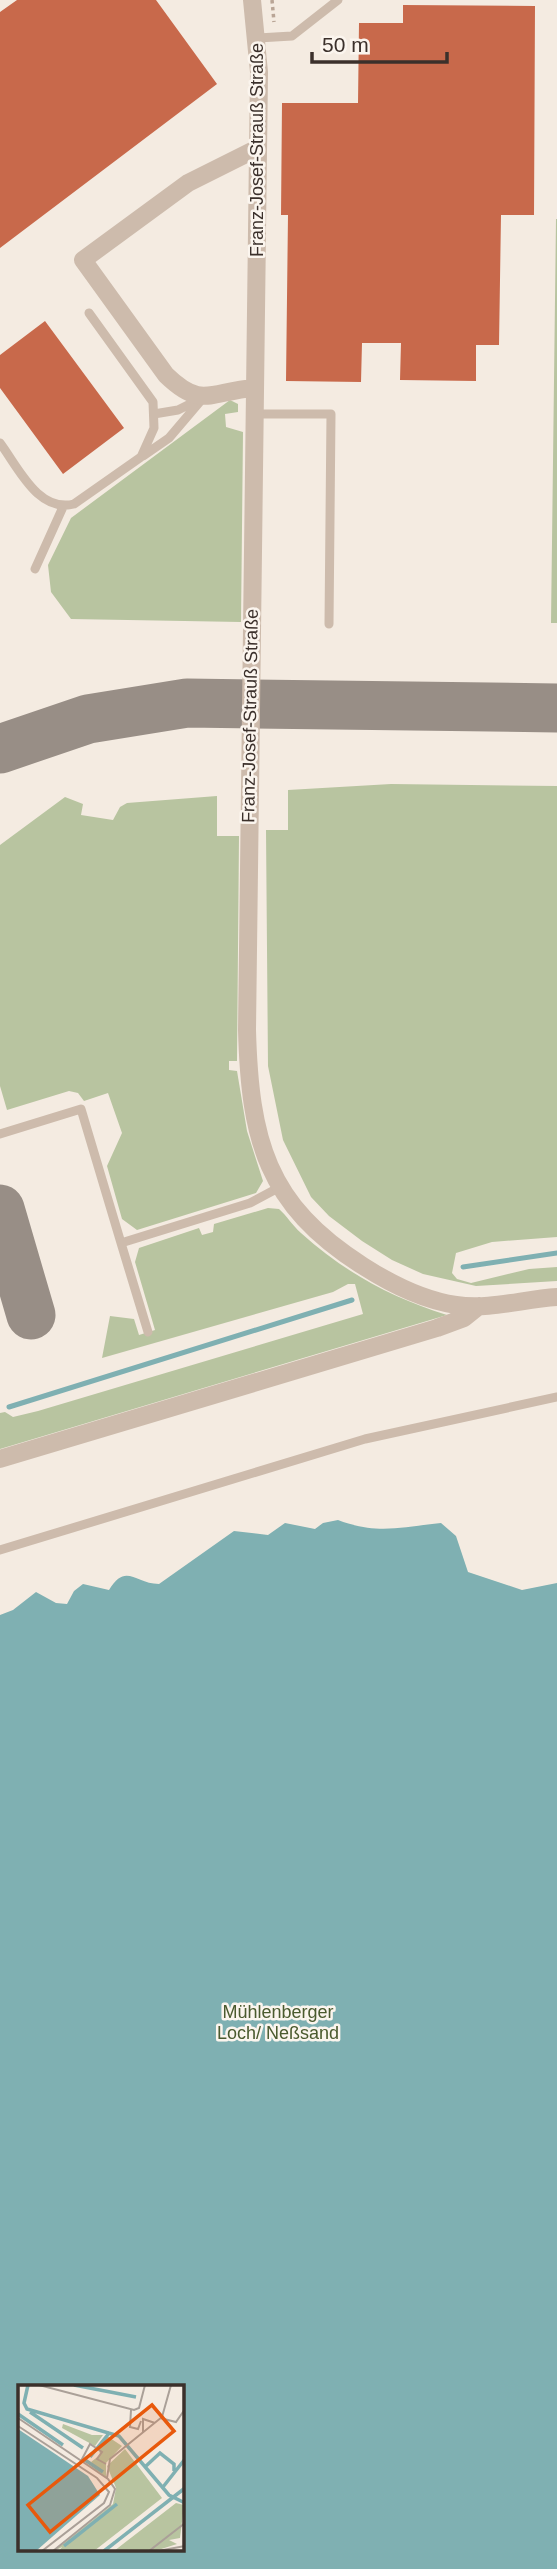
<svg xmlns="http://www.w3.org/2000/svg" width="557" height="2569" font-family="Helvetica,sans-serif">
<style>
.green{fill:#b8c4a0}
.water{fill:#7fb0b2;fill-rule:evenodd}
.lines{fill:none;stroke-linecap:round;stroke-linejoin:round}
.stream{stroke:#7fb0b2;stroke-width:5}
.taxiway{stroke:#988e86;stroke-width:49}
.building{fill:#c8694b}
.path{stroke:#b9a596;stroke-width:3.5;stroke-dasharray:3.5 3.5;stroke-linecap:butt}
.lane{stroke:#cdbbac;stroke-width:9}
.street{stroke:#cdbbac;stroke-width:18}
.labels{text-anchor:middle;stroke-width:5;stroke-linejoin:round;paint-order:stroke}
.street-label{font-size:18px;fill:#3b302b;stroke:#fbf5ee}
.park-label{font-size:18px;fill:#4a5a2e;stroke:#fbf5ee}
.inset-river{fill:none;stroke:#7fb0b2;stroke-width:3.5}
.inset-road{fill:none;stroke:#aaa098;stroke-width:2}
.view{fill:#e8590c;fill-opacity:0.15;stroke:#e8590c;stroke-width:3.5}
.inset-edge{fill:none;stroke:#3b302b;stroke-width:3.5}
</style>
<rect width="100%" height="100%" fill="#f4ebe1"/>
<path class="green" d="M556 219H557V623H551Z
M230 400 238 404V412L225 414 226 427 243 432 241 622 71 619 51 592 48 565 71 518Z
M391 784 557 786V1237L492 1242 456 1253 452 1273 457 1279 471 1283 529 1269 557 1267V1281L476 1286 423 1274 392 1260 362 1241 329 1216 311 1197 283 1140 268 1066 266 830H288V790Z
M217 796V836H239L237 1061H229V1070L237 1071 247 1131 263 1181 256 1193 137 1230 122 1219 107 1166 122 1133 108 1093 84 1101 78 1093 69 1091 7 1110 0 1086V845L65 797 83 804 81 815 113 820 120 807 127 803Z
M268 1208 279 1209C287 1216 292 1225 301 1233 344 1272 392 1298 447 1315L0 1449V1413L5 1412 13 1417 38 1411 363 1314 355 1284H348L333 1292 102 1358 110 1316 134 1319 139 1335 155 1330 135 1262 139 1248 199 1228 202 1235 213 1232 214 1224Z"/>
<path class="water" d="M338 1520C378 1535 400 1527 441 1523L456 1536 468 1572 522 1590 557 1583V2569H0V1615L13 1610 36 1592 56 1603 67 1604 74 1591 83 1584 109 1590C126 1562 135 1584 159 1584L234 1531 268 1535 285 1523 315 1529 323 1523ZM19 2387H182V2550H19Z"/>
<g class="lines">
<path class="stream" d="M463 1267 557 1253
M9 1407 352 1300"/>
<path class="taxiway" d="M0 749 88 719 187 703 557 708
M0 1209 31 1315"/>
</g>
<path class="building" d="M17 0H156L217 84 0 248V12Z
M403 5 535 6 534 215H501L499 345H476V381L400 380 401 343H362L361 382 286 381 288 215H281L282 103H358L359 23H403Z
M45 321 124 428 63 474 0 388V355Z"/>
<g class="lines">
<path class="path" d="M272 0 274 22"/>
<path class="lane" d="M258 38 292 36 338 0
M154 414 178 410 198 400
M254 414H331L329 624
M0 443C18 467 38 513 74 504L141 457 154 428 153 402 89 313
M143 456 169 438 203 398
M35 569 63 507
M0 1134 81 1109 121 1243 250 1203 280 1187
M121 1243 148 1332
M0 1550 365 1439 557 1397"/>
<path class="street" d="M252 0 259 72 247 1030C250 1139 266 1205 363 1266 391 1284 422 1300 456 1305 490 1310 523 1299 557 1297
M254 388C211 391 202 410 166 375L83 260 188 183 258 148
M0 1459 437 1328 464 1318 479 1306"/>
</g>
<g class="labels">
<g class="street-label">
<text transform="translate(257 150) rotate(-90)" y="6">Franz-Josef-Strauß Straße</text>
<text transform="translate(250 716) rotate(-89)" y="6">Franz-Josef-Strauß Straße</text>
</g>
<g class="park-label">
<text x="278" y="2018">Mühlenberger<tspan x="278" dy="21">Loch/ Neßsand</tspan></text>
</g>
</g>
<g transform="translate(18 2385)">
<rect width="166" height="166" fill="#f4ebe1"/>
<path d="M45 39 74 50H85L77 61 44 43ZM89 51 104 61 88 78V92L64 76 85 88 73 77 82 70 81 63ZM107 64 144 113 76 166H41L44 162 36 166 95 119 98 103 89 81ZM158 118 166 120 162 153 151 155 159 159 137 166H96Z" fill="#b8c4a0"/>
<path d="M0 44 70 91 82 110 18 166H0Z" fill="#7fb0b2"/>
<path class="inset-river" d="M10 0 6 18 9 24 101 51 151 110 167 118M56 0 118 12M12 27 65 63M0 29 45 60M72 72 92 47M67 75 85 87M128 81 142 68 156 79V86M145 102 167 74M46 161 99 119M86 166 167 103"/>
<path class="inset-road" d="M21 0 116 25 121 23 127 0M113 25 112 42 120 44 123 36M0 33 90 94 97 104 92 120 35 166M142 33 158 37 167 24M0 41 79 93 91 107 86 118 24 166M125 47V34L137 38M63 76 72 59 84 67 79 74 88 79M89 93 92 74 144 32 153 0M131 166 167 138M140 166 167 161"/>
<path class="view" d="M134 20 156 46 32 147 10 120Z"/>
<rect width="166" height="166" class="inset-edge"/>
</g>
<path d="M312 52v10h135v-10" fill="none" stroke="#3b302b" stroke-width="3.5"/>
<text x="322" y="52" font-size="21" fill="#3b302b" stroke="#fbf5ee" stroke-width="5" paint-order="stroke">50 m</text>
</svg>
